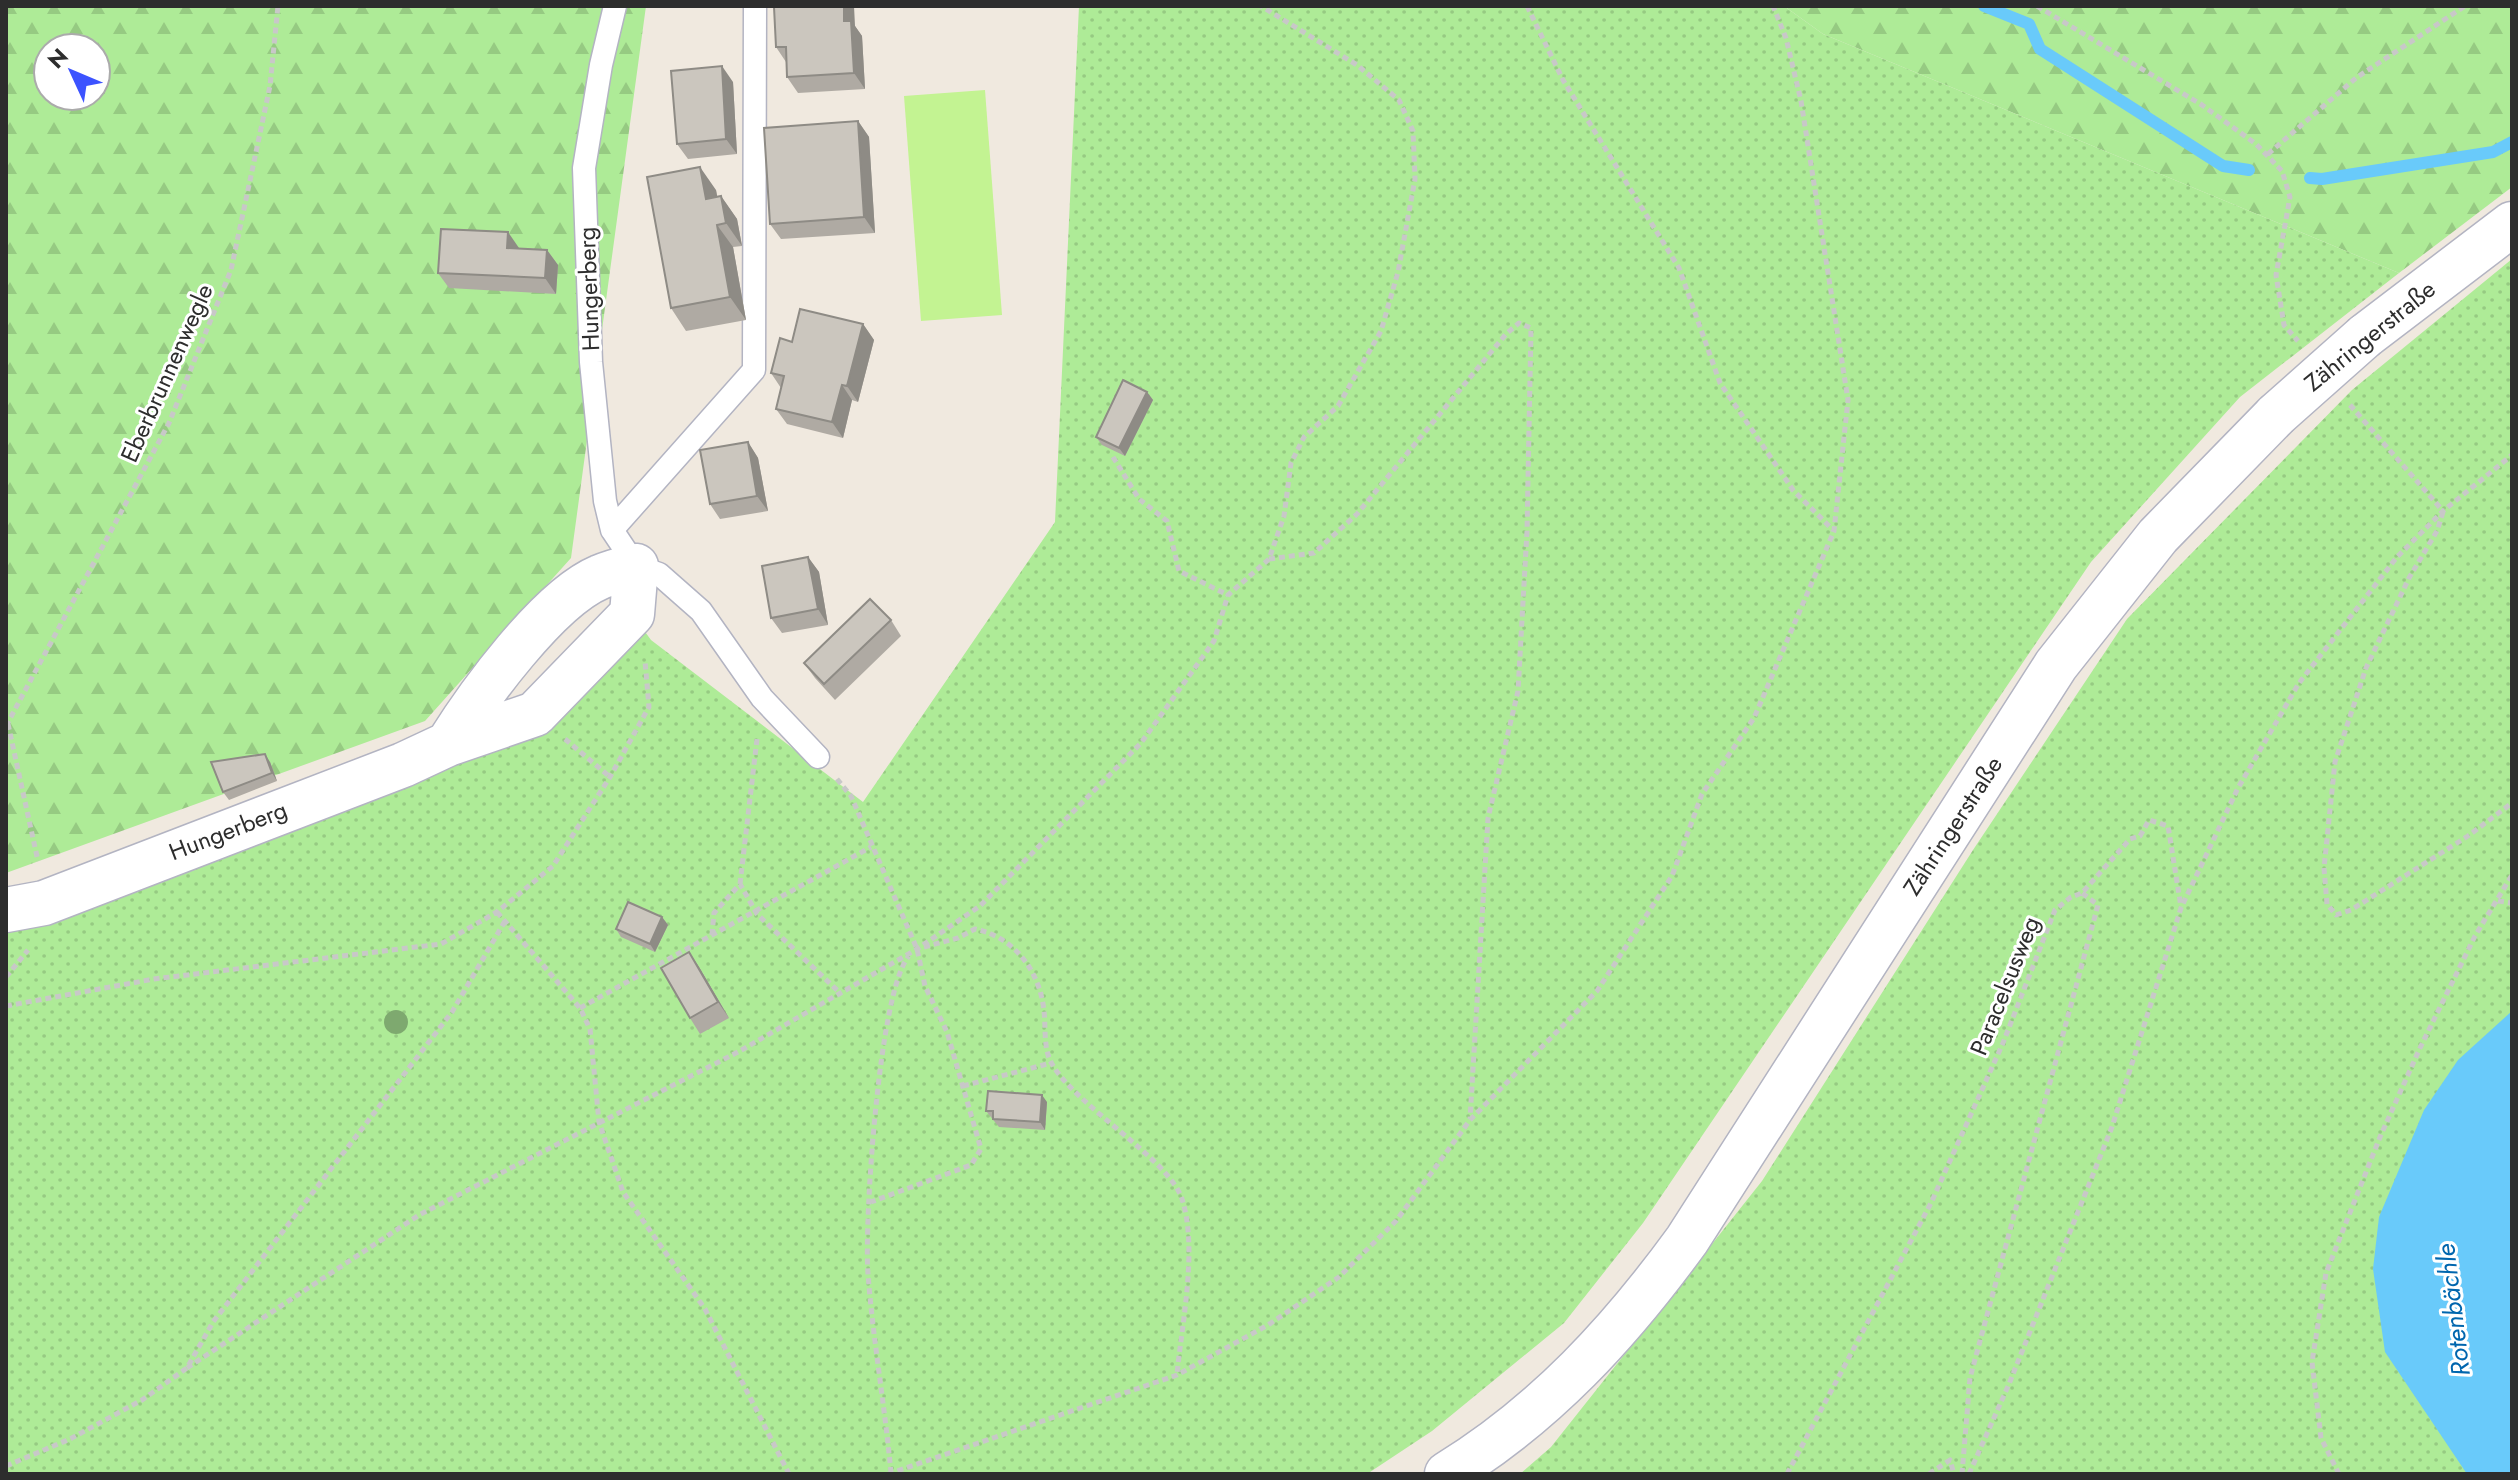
<svg xmlns="http://www.w3.org/2000/svg" width="2518" height="1480" font-family="Jost,sans-serif">
<style>
.forest{fill:url(#forest-firs);fill-rule:evenodd}
.park{fill:url(#park-dots)}
.pitch{fill:#c3f392}
.water{fill:#69cafa}
.lines{fill:none;stroke-linecap:round;stroke-linejoin:round}
.stream{stroke:#69cafa;stroke-width:12}
.service-casing{stroke:#b3b4c2;stroke-width:25}
.minor-casing{stroke:#b3b4c2;stroke-width:47}
.secondary-casing{stroke:#b3b4c2;stroke-width:47}
.path{stroke:#c8c8c8;stroke-width:5;stroke-dasharray:6 4;stroke-linecap:butt}
.service{stroke:#fff;stroke-width:22}
.minor{stroke:#fff;stroke-width:44}
.secondary{stroke:#fff;stroke-width:44}
.secondary-bridge-casing{stroke:#b3b4c2;stroke-width:47;stroke-linecap:butt}
.secondary-bridge{stroke:#fff;stroke-width:44}
.tree{fill:#7ea96f}
.wall{fill:#afaaa3}
.shaded-wall{fill:#8e8b85}
.building{fill:#cbc6be;stroke:#8e8b85;stroke-width:2}
.labels{text-anchor:middle;stroke-width:6;stroke-linejoin:round;paint-order:stroke}
.street-label{font-size:24px;fill:#2d2d2d;stroke:#fff}
.water-label{font-size:26px;font-style:italic;fill:#0066ae;stroke:#fff}
</style>
<defs>
<pattern id="forest-firs" width="22" height="20" patternUnits="userSpaceOnUse" patternTransform="scale(2)"><rect width="22" height="20" fill="#aeeb97"/><path d="M5 1l3.5 6h-7zM16 11l3.5 6h-7z" fill="#96ca82"/></pattern>
<pattern id="park-dots" width="8" height="8" patternUnits="userSpaceOnUse" patternTransform="scale(2)"><rect width="8" height="8" fill="#aeeb97"/><path d="M2 2h.1M6 6h.1" fill="none" stroke="#96ca82" stroke-width="1.8" stroke-linecap="round"/></pattern>
</defs>
<rect width="100%" height="100%" fill="#f0e9df"/>
<path class="forest" d="M6 6H646L571 558 425 721 6 873ZM48 48H96V96H48Z
M1784 6H2512V187L2399 273 1823 34Z"/>
<path class="park" d="M1079 6H1784L1823 34 2399 273 2240 397 2091 562 1643 1223 1564 1323 1432 1431 1367 1474H6V910L475 737 632 614 651 640 863 802 1055 522Z
M2512 259V1474H1520L1551 1447 1762 1181 1973 850 2127 619 2352 390Z"/>
<path class="pitch" d="M985 90 1002 315 921 321 904 96Z"/>
<path class="water" d="M2512 1011V1474H2467L2385 1352 2373 1269 2379 1217 2424 1110 2458 1060Z"/>
<g class="lines">
<path class="stream" d="M1984 6 2029 24 2040 49 2223 166 2249 170
M2310 178 2322 179 2493 152 2512 142"/>
<defs>
<path id="service" d="M615 6 601 65 584 168 591 362 605 501 612 530 636 566 659 574 701 611 762 698 818 757
M612 530 754 370 755 6"/>
<path id="minor" d="M6 910 44 903 403 765 448 744 535 714 632 614 636 566C624 569 611 572 600 577 548 599 478 696 448 744"/>
<path id="secondary" d="M2365 336 2512 224
M1447 1474C1545 1414 1620 1332 1687 1240L2056 665 2158 536 2276 415"/>
</defs>
<use href="#service" class="service-casing"/>
<use href="#minor" class="minor-casing"/>
<use href="#secondary" class="secondary-casing"/>
<path class="path" d="M1527 6 1563 80 1679 268 1720 383 1793 490 1833 530
M2037 6 2202 105 2256 144 2282 171 2290 197 2276 275 2284 325 2298 341
M2268 154 2356 78 2465 6
M2350 405 2443 511
M1113 457 1139 499 1167 521 1179 571 1228 595
M2443 512 2437 531 2409 578 2366 668 2335 762 2324 868 2327 904 2336 915 2351 910 2468 836 2512 803
M1269 559 1314 553 1357 514 1506 334 1519 323 1531 328 1527 531 1518 691 1488 818 1470 1119
M8 724 38 861
M6 726 169 423 231 270 270 86 278 6
M565 739 610 777
M837 779 851 796 917 949 925 986 947 1032 981 1149 971 1165 871 1202
M740 884 757 739
M2498 901 2512 903
M497 912 580 1008 590 1029 599 1122 623 1192 705 1309 789 1474
M712 935 714 913 740 884 757 914 839 992
M924 947 958 938 975 929C1015 937 1040 972 1044 1011 1046 1028 1043 1049 1052 1064 1076 1106 1169 1159 1182 1199 1198 1248 1182 1323 1177 1374
M6 977 28 950
M6 1006 154 979 441 944 497 912 553 866 610 777 649 707 645 661
M580 1008 871 847
M963 1086 1051 1063
M187 1368 419 1215 738 1052 917 949 980 906 1141 743 1214 641 1228 595 1269 559 1284 516 1291 463 1304 437 1338 406 1381 331 1398 272 1415 179 1413 131 1399 100 1357 65 1261 6
M6 1466 70 1439 142 1400 187 1368 213 1322 452 1012 505 921
M891 1473C885 1407 873 1340 868 1274 864 1223 879 989 909 956
M888 1474 1177 1375 1268 1325 1339 1277 1396 1221 1470 1120 1597 991 1672 876 1702 794 1754 718 1834 531 1848 400 1801 101 1786 38 1773 6
M1787 1474 1931 1203 2003 1043 2055 910 2071 897 2082 893 2130 839 2140 836 2149 820 2168 826 2181 907
M1929 1474 1950 1460 1954 1474
M1962 1474 1970 1378 2098 905 2082 893
M1969 1474 2009 1384 2112 1127 2181 908 2238 788 2299 683 2397 557 2443 511 2512 455
M2339 1474 2321 1438 2312 1362 2326 1273 2380 1137 2420 1048 2475 936 2512 875"/>
<use href="#service" class="service"/>
<use href="#minor" class="minor"/>
<use href="#secondary" class="secondary"/>
<defs>
<path id="secondary-bridge" d="M2276 415 2365 336"/>
</defs>
<use href="#secondary-bridge" class="secondary-bridge-casing"/>
<use href="#secondary-bridge" class="secondary-bridge"/>
</g>
<circle class="tree" cx="396" cy="1022" r="12"/>
<path class="wall" d="M855 26 862 36 865 89 798 93 787 77 786 62 776 47Z
M733 82 737 154 688 159 677 144Z
M858 121 869 137 875 233 781 239 770 224Z
M716 190 717 197 721 196 737 219 742 246 733 247 746 320 686 331 671 308Z
M519 248 547 250 558 265 556 294 449 288 438 273Z
M863 324 874 340 858 402 852 400 843 438 787 424 776 409 781 388 771 373 792 342Z
M1147 392 1153 400 1125 456 1102 445 1096 437Z
M748 442 758 458 768 511 720 519 710 504Z
M808 557 819 572 828 625 782 633 771 618Z
M891 620 901 636 835 700 815 678 804 663Z
M270 762 277 781 229 800 223 792Z
M662 917 668 925 655 952 621 937 616 929Z
M689 952 699 967 729 1018 700 1034 690 1018Z
M1047 1102 1045 1130 999 1127 986 1111Z"/>
<path class="shaded-wall" d="M844 6H854L855 26 862 36 865 89 854 73 844 21Z
M722 66 733 82 737 154 726 139Z
M858 121 869 137 875 233 864 217Z
M700 167 716 190 722 222 706 199Z
M721 196 737 219 742 246 726 223Z
M717 225 733 247 746 320 730 297Z
M508 232 519 248H507Z
M547 250 558 265 556 294 545 278Z
M863 324 874 340 858 402 847 386Z
M842 385 852 400 843 438 832 422Z
M1147 392 1153 400 1125 456 1119 448Z
M748 442 758 458 768 511 757 496Z
M808 557 819 572 828 625 818 609Z
M265 754 270 762 277 781 272 773Z
M662 917 668 925 655 952 650 944Z
M689 952 699 967 729 1018 718 1002Z
M1042 1095 1047 1102 1045 1130 1040 1122Z"/>
<path class="building" d="M783 6H844V21H851L854 73 787 77 786 47H776L774 7Z
M722 66 726 139 677 144 671 71Z
M858 121 864 217 770 224 764 128Z
M700 167 706 199 721 196 726 223 717 225 730 297 671 308 647 177Z
M441 229 508 232 507 248 547 250 545 278 438 273Z
M800 309 863 324 847 386 842 385 832 422 776 409 784 376 771 373 780 338 792 342Z
M1123 380 1147 392 1119 448 1096 437Z
M748 442 757 496 710 504 700 450Z
M808 557 818 609 771 618 762 566Z
M870 599 891 620 824 684 804 663Z
M265 754 272 773 223 792 211 762Z
M628 902 662 917 650 944 616 929Z
M689 952 718 1002 690 1018 661 968Z
M988 1091 1042 1095 1040 1122 993 1119V1111H986Z"/>
<g class="labels">
<g class="street-label">
<text transform="translate(589 289) rotate(-92)" y="8">Hungerberg</text>
<text transform="translate(2370 336) rotate(-39)" y="8">Zähringerstraße</text>
<text transform="translate(167 373) rotate(-66)" y="8">Eberbrunnenwegle</text>
<text transform="translate(1953 826) rotate(-57)" y="8">Zähringerstraße</text>
<text transform="translate(228 831) rotate(-21)" y="8">Hungerberg</text>
<text transform="translate(2005 986) rotate(-68)" y="8">Paracelsusweg</text>
</g>
<g class="water-label">
<text transform="translate(2453 1310) rotate(-97)" y="9">Rotenbächle</text>
</g>
</g>
<rect width="2518" height="1480" fill="none" stroke="#2d2d2d" stroke-width="16"/>
<g transform="translate(72 72) rotate(314)"><circle r="38" fill="#ffffff" stroke="#ababab" stroke-width="2"/>
<path d="M0-6L14 30L0 20L-14 30Z" fill="#3c53ff"/>
<text y="-12" font-size="22" font-weight="bold" text-anchor="middle" fill="#2d2d2d">N</text>
</g>
</svg>
